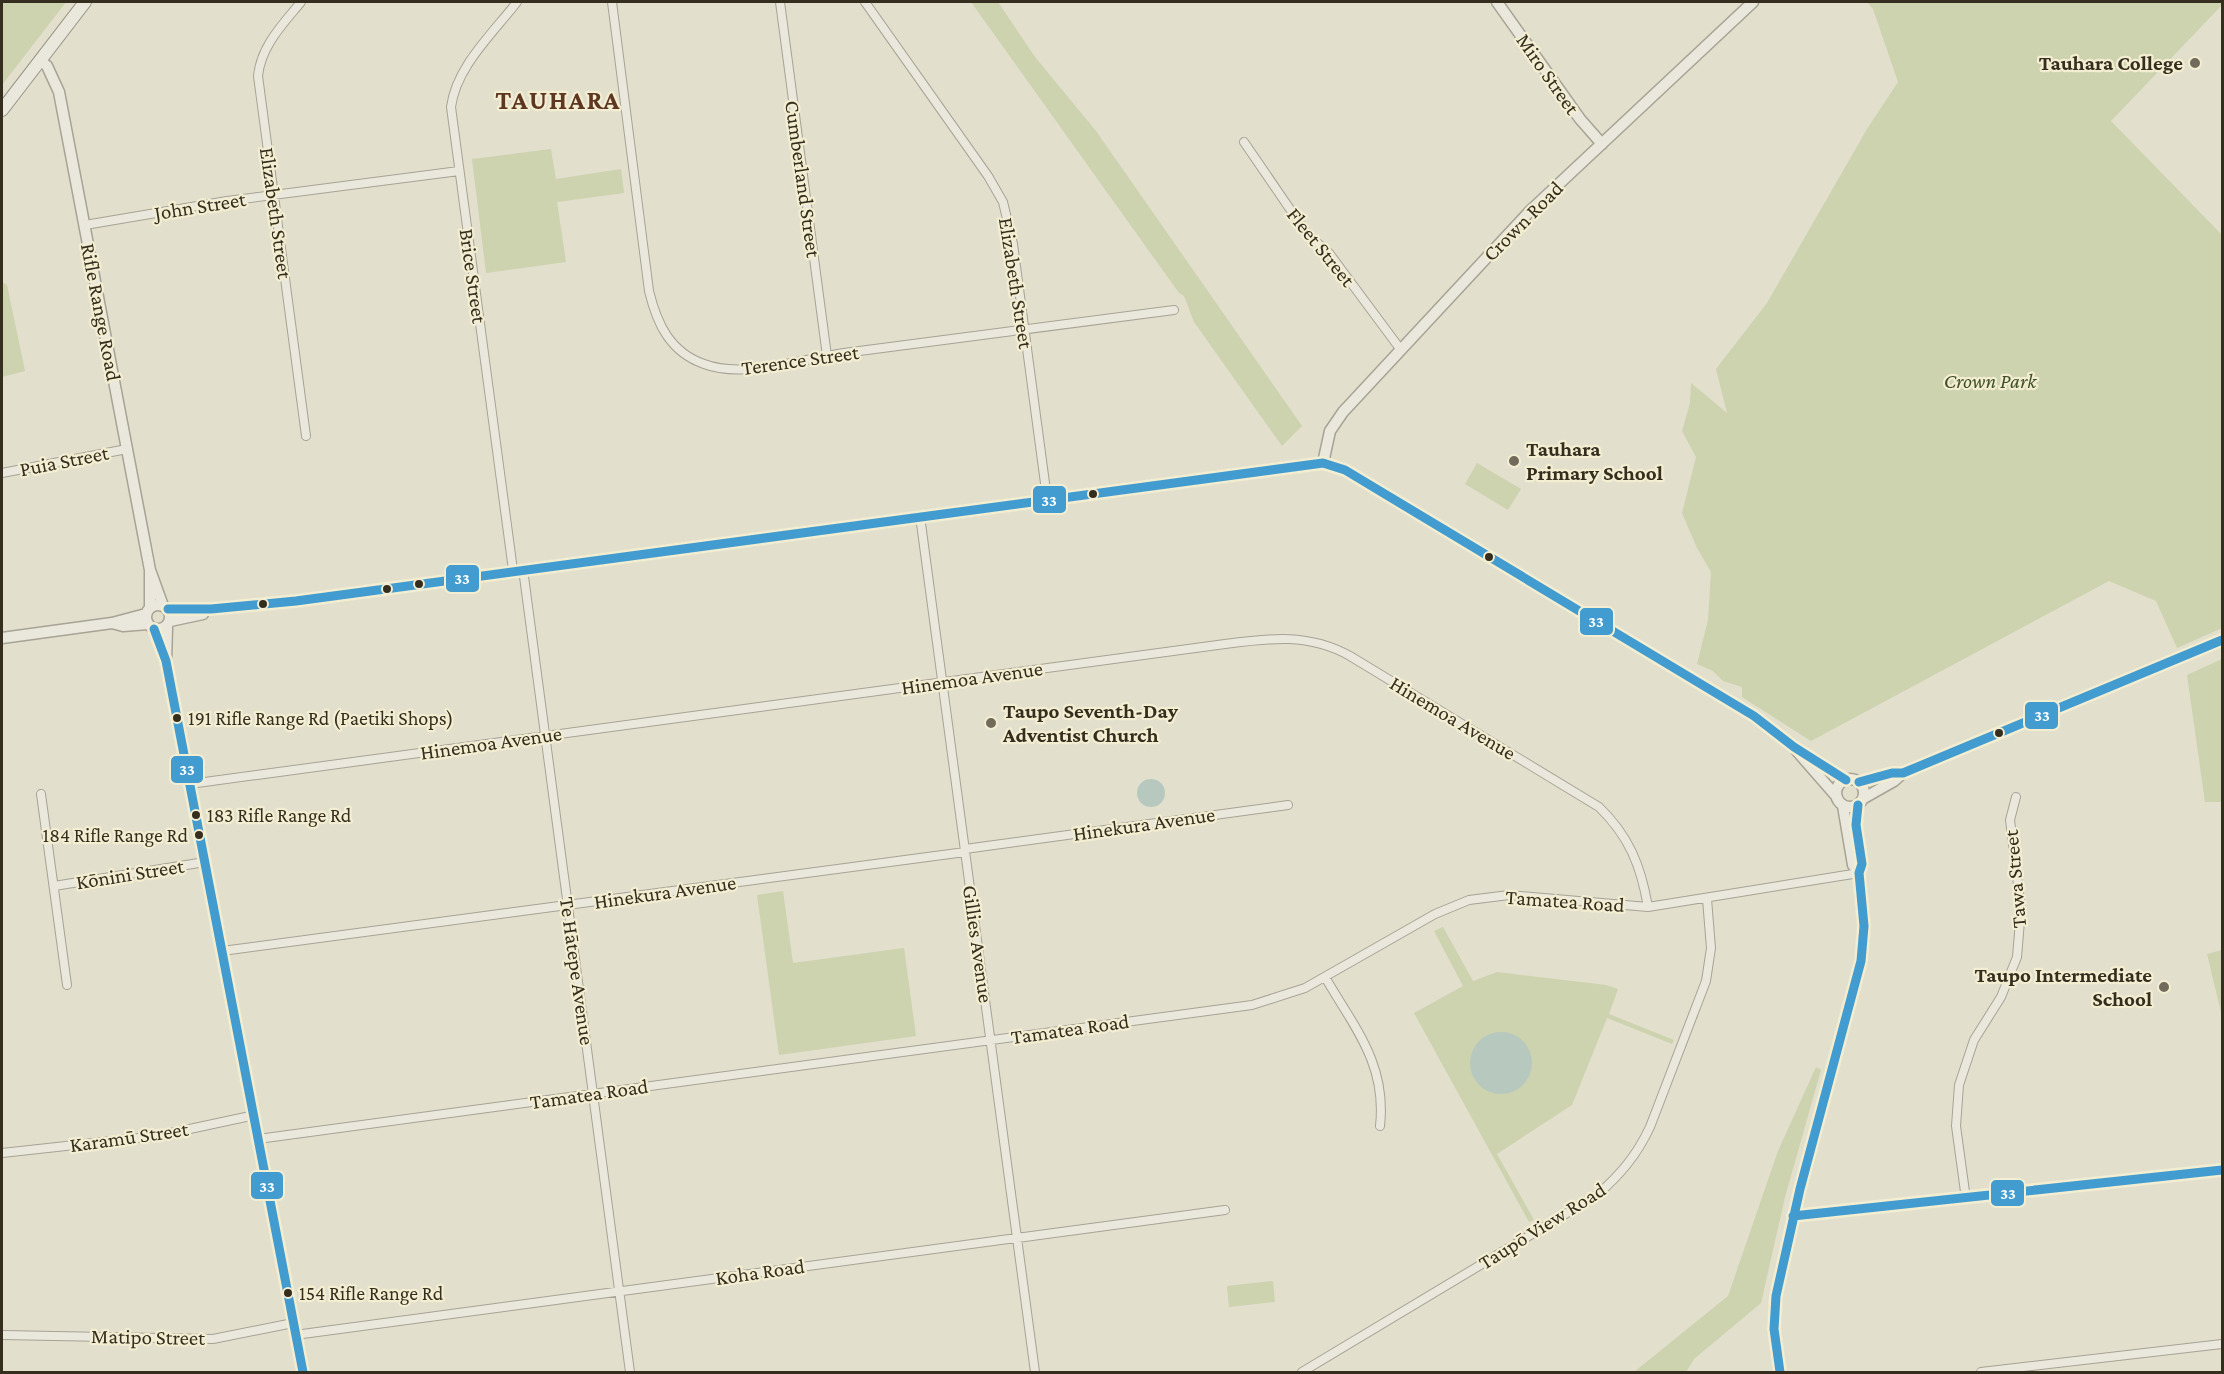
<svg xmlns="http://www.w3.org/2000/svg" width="2224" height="1374" font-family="'Crimson Pro',serif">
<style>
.green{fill:#cdd2af}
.water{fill:#b7c8bf}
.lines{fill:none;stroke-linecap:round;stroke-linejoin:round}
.minor-casing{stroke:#a7a395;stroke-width:10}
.tertiary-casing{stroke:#a7a395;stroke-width:13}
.secondary-casing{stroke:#969385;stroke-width:14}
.minor{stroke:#eae8dd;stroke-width:8}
.tertiary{stroke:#eae8dd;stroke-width:10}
.secondary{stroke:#eae8dd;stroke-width:12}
.bus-1-casing{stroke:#f3eed2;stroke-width:14}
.bus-1{stroke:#429ccf;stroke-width:9}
.poi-dot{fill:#726b5b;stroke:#f3eed2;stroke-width:2}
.bus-dot{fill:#352d1e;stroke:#f3eed2;stroke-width:2}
.labels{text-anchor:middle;stroke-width:4.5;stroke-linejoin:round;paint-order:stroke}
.bus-label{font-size:20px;fill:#352d1e;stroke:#f3eed2;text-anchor:start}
.poi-label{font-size:21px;font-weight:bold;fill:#352d1e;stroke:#f3eed2;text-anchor:end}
.street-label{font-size:21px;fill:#352d1e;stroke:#f3eed2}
.park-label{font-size:21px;font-style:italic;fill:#3f5026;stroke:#f3eed2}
.district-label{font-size:27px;font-weight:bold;letter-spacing:1.5px;fill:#5e3721;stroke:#f3eed2}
.line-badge{stroke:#f3eed2;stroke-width:2}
.badge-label{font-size:16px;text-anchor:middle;font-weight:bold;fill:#fff}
</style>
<rect width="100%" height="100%" fill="#e2dfcc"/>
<path class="green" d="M2 2H66L2 85Z
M971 2H998L1035 57 1096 131 1302 426 1282 446 1194 322 1184 296 1179 293Z
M1867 2H2222V5L2111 121 2222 235V628L2177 648 2156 601 2109 581 1811 741 1742 697V687L1723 681 1713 671 1697 664 1708 620 1711 572 1697 548 1682 513 1696 457 1682 431 1690 403 1691 383 1727 413 1716 369 1767 303 1867 129 1898 82 1873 9Z
M551 149 556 179 621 169 624 193 557 202 566 262 486 273 472 159Z
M2 282 7 285 25 371 2 377Z
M1477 463 1521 489 1508 510 1465 484Z
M2222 659V802H2205L2187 675Z
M783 891 793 963 904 948 916 1036 779 1055 757 895Z
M1443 927 1473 981 1497 972 1606 985 1618 989 1609 1014 1674 1040 1672 1044 1607 1018 1572 1105 1497 1154 1534 1220 1529 1222 1414 1013 1463 986 1434 931Z
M2222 950V1012H2221L2207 954Z
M1816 1067 1821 1070 1785 1197 1761 1303 1694 1359 1686 1372H1634L1728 1296 1778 1151Z
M1273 1281 1275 1302 1229 1307 1227 1286Z"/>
<path class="water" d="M1137 793a14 14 0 1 1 28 0a14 14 0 1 1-28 0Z
M1470 1063a31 31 0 1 1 62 0a31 31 0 1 1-62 0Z"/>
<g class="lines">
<defs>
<path id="minor" d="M301 2C283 24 261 46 258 76L306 436
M612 2 649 291C657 324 670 352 704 364 743 379 802 359 844 353 954 339 1064 324 1174 310
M780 2 827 356
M865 2 988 176 1003 202 1013 244 1047 498
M1244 142 1307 234 1329 253 1401 350
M85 225 227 201 459 171
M2 473 127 449
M920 516 1035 1372
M523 569 630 1372
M513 570 451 107C456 67 493 33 517 2
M190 784 1225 644C1270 638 1309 633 1350 656L1599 807C1629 836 1641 866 1648 907
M41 794 67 985
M965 849 1288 805
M54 886 205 862
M222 951 965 852
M1325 977C1354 1027 1387 1064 1380 1126
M258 1139 1252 1005 1305 988 1435 914 1469 900 1509 895 1648 907 1859 873
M2 1153 157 1136 255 1115
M1966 1199 1956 1126 1959 1085 1974 1040 2001 997 2017 957 2021 909 2010 820 2016 797
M1793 1216 2222 1170
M2 1335 213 1339 293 1323
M295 1335 1225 1210
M1302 1372 1597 1195C1620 1175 1637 1155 1650 1127L1706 981 1711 948 1707 899
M1981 1372 2222 1344"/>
<path id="tertiary" d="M1497 2 1580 119 1602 144
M40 60 47 66 59 92 150 570V607
M1323 463 1330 431 1343 412 1530 211 1753 2
M150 570 163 606
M146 617a12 12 0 1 1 24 0a12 12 0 1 1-24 0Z
M168 609H211L296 601 1323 463 1345 470 1754 716 1794 747 1846 780
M170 621 203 614
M112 623 123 626 148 624
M154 629 166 661 303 1372
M2 638 112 623 146 614
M166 661 167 627
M1796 750 1837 797
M1836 793a14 14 0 1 1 28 0a14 14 0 1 1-28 0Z
M1859 782 1892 773H1903L2222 640
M1864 798 1894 781 1903 773
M1843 806 1853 865 1859 873
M1780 1372 1774 1329 1776 1296 1800 1189 1861 961 1864 926 1859 873 1862 864 1856 825 1858 805"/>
<path id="secondary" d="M2 110 85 2"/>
</defs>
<use href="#minor" class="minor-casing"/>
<use href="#tertiary" class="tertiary-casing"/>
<use href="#secondary" class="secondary-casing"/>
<use href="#minor" class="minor"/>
<use href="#tertiary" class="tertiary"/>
<use href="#secondary" class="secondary"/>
<defs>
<path id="bus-1" d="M168 609H211L296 601 1323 463 1345 470 1754 716 1794 747 1846 780
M154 629 166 661 303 1372
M1859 782 1892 773H1903L2222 640
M1793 1216 2222 1170
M1780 1372 1774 1329 1776 1296 1800 1189 1861 961 1864 926 1859 873 1862 864 1856 825 1858 805"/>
</defs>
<use href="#bus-1" class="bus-1-casing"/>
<use href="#bus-1" class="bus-1"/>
</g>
<g class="poi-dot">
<circle cx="2195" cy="63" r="6"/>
<circle cx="1514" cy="461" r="6"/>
<circle cx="991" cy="723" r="6"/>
<circle cx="2164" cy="987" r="6"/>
</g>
<g class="bus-dot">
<circle cx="1093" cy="494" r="5"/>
<circle cx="1489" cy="557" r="5"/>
<circle cx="419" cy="584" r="5"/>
<circle cx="387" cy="589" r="5"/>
<circle cx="263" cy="604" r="5"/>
<circle cx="177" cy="718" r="5"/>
<circle cx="1999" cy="733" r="5"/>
<circle cx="196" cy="815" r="5"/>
<circle cx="199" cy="835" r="5"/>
<circle cx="288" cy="1293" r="5"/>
</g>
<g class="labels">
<g class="bus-label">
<text x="188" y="725">191 Rifle Range Rd (Paetiki Shops)</text>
<text x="207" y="822">183 Rifle Range Rd</text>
<text x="188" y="842" text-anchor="end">184 Rifle Range Rd</text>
<text x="299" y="1300">154 Rifle Range Rd</text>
</g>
<g class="poi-label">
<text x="2183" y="70">Tauhara College</text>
<text x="1526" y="456" text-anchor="start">Tauhara<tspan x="1526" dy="24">Primary School</tspan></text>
<text x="1003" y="718" text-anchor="start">Taupo Seventh-Day<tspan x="1003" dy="24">Adventist Church</tspan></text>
<text x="2152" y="982">Taupo Intermediate<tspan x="2152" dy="24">School</tspan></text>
</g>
<g class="street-label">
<text transform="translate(1548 74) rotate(55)" y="7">Miro Street</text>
<text transform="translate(803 179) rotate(82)" y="7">Cumberland Street</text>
<text transform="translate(200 206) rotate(-9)" y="7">John Street</text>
<text transform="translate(276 213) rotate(82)" y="7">Elizabeth Street</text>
<text transform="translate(1523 221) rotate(-45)" y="7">Crown Road</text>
<text transform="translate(1321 247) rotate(51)" y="7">Fleet Street</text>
<text transform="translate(473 276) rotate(82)" y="7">Brice Street</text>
<text transform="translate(1016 283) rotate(81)" y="7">Elizabeth Street</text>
<text transform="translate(101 312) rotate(79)" y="7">Rifle Range Road</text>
<text transform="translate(800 360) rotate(-8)" y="7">Terence Street</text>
<text transform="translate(64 461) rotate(-11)" y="7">Puia Street</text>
<text transform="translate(972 678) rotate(-8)" y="7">Hinemoa Avenue</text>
<text transform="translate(1453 718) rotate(31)" y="7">Hinemoa Avenue</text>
<text transform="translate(491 743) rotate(-8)" y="7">Hinemoa Avenue</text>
<text transform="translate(1144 824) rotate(-8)" y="7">Hinekura Avenue</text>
<text transform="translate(130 874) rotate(-9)" y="7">Kōnini Street</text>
<text transform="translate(2015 879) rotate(-95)" y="7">Tawa Street</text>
<text transform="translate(665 892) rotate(-8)" y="7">Hinekura Avenue</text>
<text transform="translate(1565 901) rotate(4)" y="7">Tamatea Road</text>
<text transform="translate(978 944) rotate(82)" y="7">Gillies Avenue</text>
<text transform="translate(577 971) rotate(82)" y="7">Te Hātepe Avenue</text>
<text transform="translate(1070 1029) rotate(-8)" y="7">Tamatea Road</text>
<text transform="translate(589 1094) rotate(-8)" y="7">Tamatea Road</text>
<text transform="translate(129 1137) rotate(-8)" y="7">Karamū Street</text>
<text transform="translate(1542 1226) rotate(-32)" y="7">Taupō View Road</text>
<text transform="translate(760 1272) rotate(-8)" y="7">Koha Road</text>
<text transform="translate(148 1337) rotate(1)" y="7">Matipo Street</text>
</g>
<g class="park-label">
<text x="1990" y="388">Crown Park</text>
</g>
<g class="district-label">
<text x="558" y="109">TAUHARA</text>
</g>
</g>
<g class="line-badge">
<rect x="1032" y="485" width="35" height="29" rx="6" fill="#429ccf"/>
<rect x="445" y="564" width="35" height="29" rx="6" fill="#429ccf"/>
<rect x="1579" y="607" width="35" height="29" rx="6" fill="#429ccf"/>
<rect x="2024" y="701" width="35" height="29" rx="6" fill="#429ccf"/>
<rect x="170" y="755" width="34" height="29" rx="6" fill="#429ccf"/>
<rect x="250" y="1171" width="34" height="29" rx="6" fill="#429ccf"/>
<rect x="1990" y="1179" width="35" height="28" rx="6" fill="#429ccf"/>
</g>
<g class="badge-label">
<text x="1049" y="506">33</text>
<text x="462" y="584">33</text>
<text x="1596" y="627">33</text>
<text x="2042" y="721">33</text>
<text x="187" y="775">33</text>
<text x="267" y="1192">33</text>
<text x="2008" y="1199">33</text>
</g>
<rect width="2224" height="1374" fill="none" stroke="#352d1e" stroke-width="6"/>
</svg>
